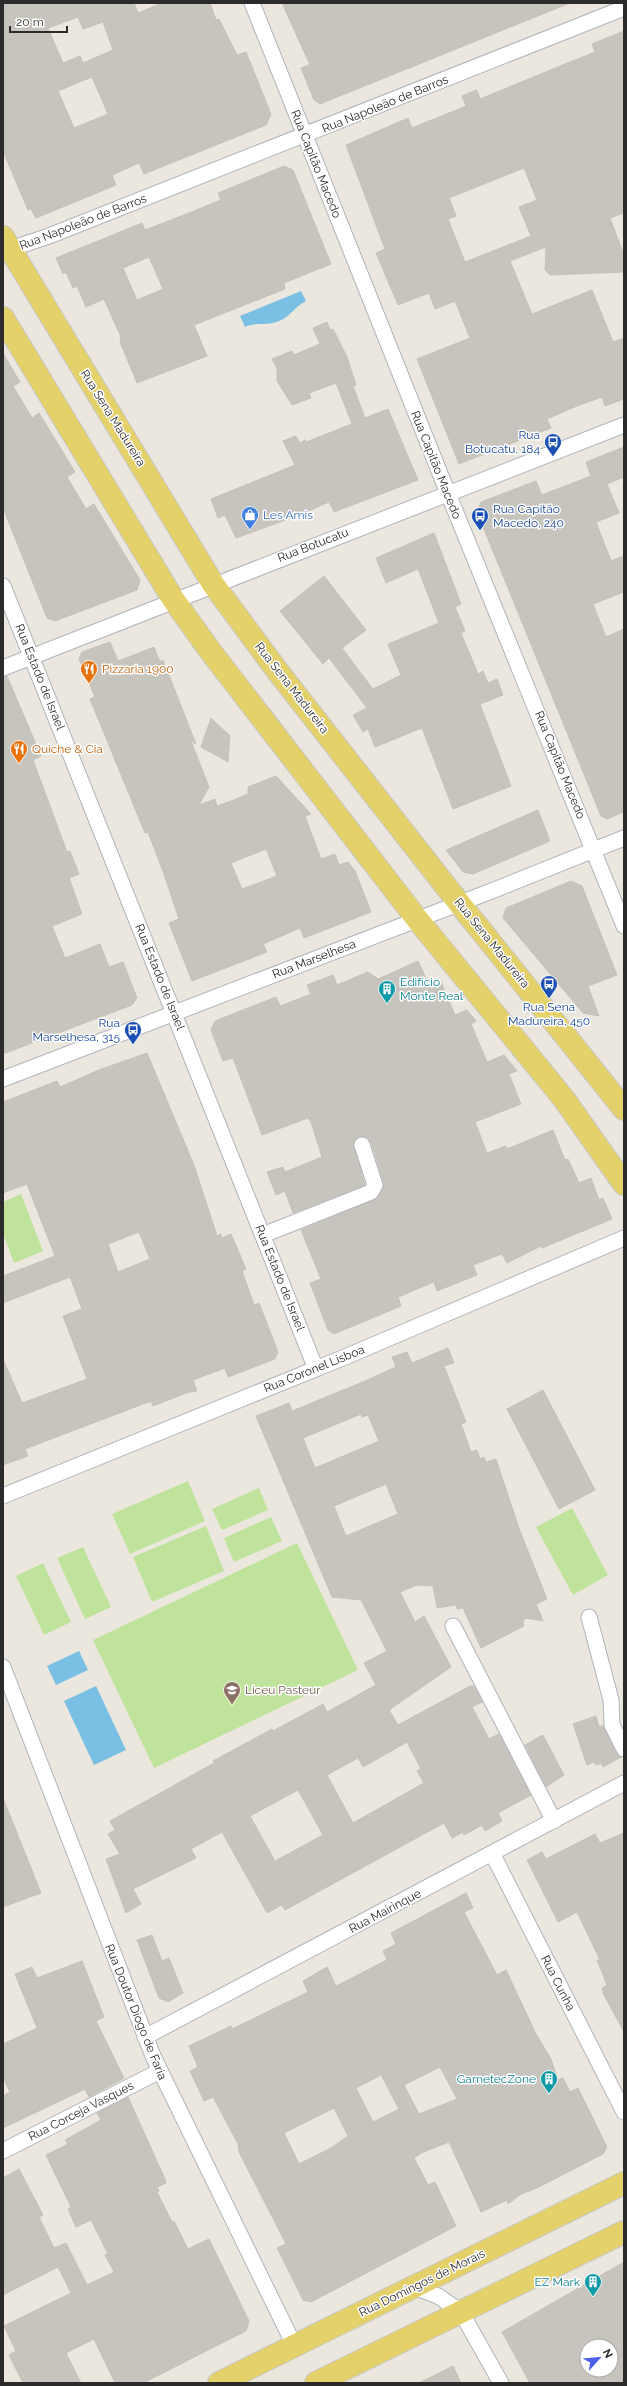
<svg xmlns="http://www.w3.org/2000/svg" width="627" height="2386" font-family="Raleway,sans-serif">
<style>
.pitch{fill:#c0e39c}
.water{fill:#7ac0e4}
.building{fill:#c7c3bd;stroke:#c6c2b8;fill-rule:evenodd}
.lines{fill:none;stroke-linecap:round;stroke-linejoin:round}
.street-casing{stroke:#b1b3bd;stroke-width:17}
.primary-casing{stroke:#c8c8c8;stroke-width:24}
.street{stroke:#fff;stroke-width:15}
.primary{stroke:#e4d16a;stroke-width:22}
.labels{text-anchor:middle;stroke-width:3;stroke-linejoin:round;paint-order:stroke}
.street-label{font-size:12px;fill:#2b2b2b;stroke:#fff}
.transit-label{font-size:12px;fill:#164399;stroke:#fff;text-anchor:end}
.shop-label{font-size:12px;fill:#366cbe;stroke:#fff;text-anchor:start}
.food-label{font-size:12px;fill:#c56008;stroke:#fff;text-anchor:start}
.culture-label{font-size:12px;fill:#0d838f;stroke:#fff;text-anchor:end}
.education-label{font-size:12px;fill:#785e54;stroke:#fff;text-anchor:start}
</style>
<rect width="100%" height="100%" fill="#ebe7de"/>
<path class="pitch" d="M21 1194 43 1251 14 1263 3 1233V1202Z
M188 1481 205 1521 130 1554 112 1514Z
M259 1488 268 1510 222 1530 212 1509Z
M572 1508 608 1575 573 1595 536 1527Z
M271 1517 282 1541 234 1562 224 1538Z
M206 1526 224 1571 152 1602 133 1557Z
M297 1543 358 1670 154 1768 93 1640Z
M83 1547 111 1607 85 1619 57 1558Z
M43 1563 71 1622 44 1635 16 1576Z"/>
<path class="water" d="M301 291 306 301C295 306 290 317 279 321 267 326 256 322 245 327L240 316Z
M79 1651 88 1670 56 1685 47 1666Z
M96 1686 126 1750 94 1765 64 1701Z"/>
<path class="building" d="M3 3H134L138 13 162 3H210L216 20 219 19 237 55 246 52 271 114 266 125 144 174 139 163 112 175 116 185 36 218 31 209 28 210 3 151ZM78 17 83 29 103 22 113 50 83 63 80 56 63 63 48 28ZM92 77 108 114 74 128 58 91Z
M282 3H570L320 104 314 100 301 68 310 65Z
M624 31V213L610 218 624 255V272L550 275 545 270 546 247 510 261 532 314 592 290 613 342 624 338V399L605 406 602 397 577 406 547 419 551 428 459 464 417 359 470 338 455 301 435 309 429 293 398 305 376 253 385 249 346 145 408 118 412 128 466 106 462 96 477 90 480 99 565 64 595 52 592 44ZM524 168 537 200 519 207 531 236 465 262 448 219 456 216 449 198Z
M284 166 293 170 331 264 284 283 285 289 194 325 207 356 137 383 120 342 121 337 104 299 86 307 77 286 73 288 66 272 63 274 56 258 142 223 145 230 189 213 221 200 218 193ZM149 257 163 289 137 300 123 268Z
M327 322 330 330 333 329 347 357 356 385 353 386 365 418 388 409 418 480 334 512 329 502 302 514 236 538 225 515 218 518 211 499 295 465 283 441 296 436 300 443 305 440 306 442 352 424 336 383 309 393 311 398 292 405 277 381V368L272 359 292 351 294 355 320 344 313 328Z
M3 353 20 382 13 386 32 418 39 413 75 472 67 477 86 509 94 504 140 580 137 590 55 621 47 618 3 508Z
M624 447V477L607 484 619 513 596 522 611 561 624 556V592L593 604 606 637 624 629V812L607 819 601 816 477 512 481 502 536 481 542 495 591 476 586 462Z
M434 533 461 604 455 607 465 631 461 633 476 669 478 674 483 671 488 683 497 679 503 695 480 704 511 786 453 809 422 728 375 747 368 729 363 732 353 715 367 708 329 658 323 664 280 611 324 576 366 630 342 648 373 689 401 675 388 644 439 623 418 569 386 583 376 558Z
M110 642 118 661 154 647 160 662 163 660 196 744 191 741 209 787 199 805 215 799 217 806 234 800 248 794V787L276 776 311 814 305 816 321 859 335 854 339 865 348 862 355 871 371 912 304 938 300 928 263 944 267 952 192 981 169 923 179 919 164 874 148 832 145 833 90 699 95 697 79 659 82 652ZM266 849 277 876 242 889 231 863Z
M7 676 41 756 33 760 67 852 70 851 79 874 69 878 82 914 52 926 65 958 100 944 109 967 123 962 137 998 132 1005 3 1054V677Z
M211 718 230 736 228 762 201 747Z
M538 810 550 841 473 874 463 872 446 850Z
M571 881 582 886 617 975 588 986 599 1016 583 1013 503 918 506 908Z
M418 961 431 989 441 982 455 1015 467 1010 476 1021 471 1024 487 1062 504 1055 517 1071 509 1074 521 1104 475 1122 487 1153 506 1146 507 1149 553 1130 565 1160 568 1159 579 1183 591 1178 599 1200 603 1198 612 1219 542 1248 541 1246 507 1263 502 1254 473 1265 477 1275 437 1291 434 1282 398 1297 401 1306 334 1334 328 1330 310 1283 321 1279 301 1230 374 1200 379 1196 384 1183 371 1142 368 1138 360 1136 353 1144 365 1185 293 1213 285 1191 276 1195 267 1172 283 1167 285 1172 322 1157 311 1122 308 1118 262 1135 233 1058 223 1061 211 1030 215 1021 276 997 280 1006 311 994 307 985 333 975 337 985 368 972 378 979Z
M147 1053 194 1165 217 1236 221 1234 222 1238 231 1234 246 1269 242 1271 254 1305 259 1303 278 1352 275 1359 228 1377 225 1368 193 1380 197 1391 189 1392 153 1406 151 1401 25 1449 28 1456 3 1465V1359L22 1403 87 1379 63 1316 82 1309 70 1277 3 1303V1276L55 1256 27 1184 3 1193V1102L57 1081 60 1087 99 1070ZM139 1232 150 1259 118 1272 108 1244Z
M448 1348 454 1363 444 1366 466 1422 461 1424 471 1452 477 1450 480 1459 484 1457 486 1462 496 1459 520 1531 547 1599 536 1604 543 1621 525 1618 523 1622 524 1626 481 1648 463 1608 457 1609 456 1605 437 1608 433 1586 417 1585 400 1592 415 1622 424 1616 451 1667 389 1710 398 1725 470 1686H474L482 1702 472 1707 489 1739 499 1734 531 1795 498 1813 502 1821 485 1831 482 1825 464 1835 463 1832 452 1838 444 1823 285 1910 282 1905 267 1913 222 1832 191 1849 196 1858 133 1889 141 1904 126 1913 106 1859 120 1854 108 1834 115 1830 110 1821 214 1763 213 1761 272 1729 273 1731 323 1704 327 1712 376 1685 364 1663 387 1651 361 1600 332 1597 256 1416 289 1403 292 1411 365 1381 396 1367 392 1357 407 1352 412 1363ZM361 1414 362 1417 368 1415 379 1441 315 1468 303 1438ZM386 1484 398 1514 346 1536 334 1506ZM407 1742 421 1769 417 1771 424 1783 353 1823 327 1775 358 1758 363 1767ZM298 1790 323 1835 275 1861 250 1816Z
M543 1390 595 1490 559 1509 507 1409Z
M596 1716 599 1727 603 1725 616 1753 621 1757 603 1767 601 1763 596 1765 594 1762 587 1765 573 1724Z
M543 1735 564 1775 546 1787 525 1745Z
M3 1798 41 1893 3 1907Z
M624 1833V2032L604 1995 602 1988 607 1985 597 1960H600L577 1912 558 1922 527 1860 542 1852 546 1859 595 1834 600 1843Z
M466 1893 473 1908 464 1912 497 1975 506 1970 536 2034 551 2059 558 2080 563 2078 570 2092 578 2088 607 2147 603 2154 537 2188 521 2194 508 2204 507 2200 481 2212 449 2142 421 2153 414 2158 428 2185 435 2182 456 2226 311 2302 303 2300 277 2248 286 2244 239 2152 238 2144 213 2097 204 2101 190 2071 198 2067 189 2046 231 2026 232 2029 308 1992 303 1981 327 1967 336 1986 387 1960 383 1951 396 1944 391 1933ZM440 2067 457 2099 419 2114 404 2085ZM381 2075 399 2109 373 2122 356 2088ZM334 2108 348 2136 331 2148 299 2164 284 2133Z
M152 1935 162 1961 169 1958 183 1993 168 2002 159 1998 137 1940Z
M82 1961 104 2017 96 2021 124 2078 89 2097 85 2089 3 2128V2096L10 2092 3 2077V2044L37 2028 15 1974 32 1967 37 1978Z
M128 2097 165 2179 166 2183 157 2187 159 2191 157 2192 172 2222 174 2221 188 2249 209 2239 249 2321 246 2331 143 2383H115L94 2339 66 2353 81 2383H23L9 2355 16 2351 4 2326 71 2293 58 2267 3 2295V2178L19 2169 43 2215 39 2217 54 2248 66 2243 87 2285 114 2272 105 2255 108 2254 91 2220 76 2227 68 2209 71 2207 46 2155 68 2144 65 2140 101 2120 97 2113Z
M624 2262V2383H530L502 2332ZM587 2346H611V2370H587Z
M453 2366 461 2383H419Z"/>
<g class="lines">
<defs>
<path id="street" d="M252 3 441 476 624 926
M10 249 49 236 624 8
M3 586 316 1369
M3 668 624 425
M3 1079 489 892 624 838
M263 1235 371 1192 375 1185 362 1145
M3 1496 345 1357 624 1238
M589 1617 611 1700 612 1725 624 1749
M453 1626 554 1821
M3 1667 153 2056 294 2345
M493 1855 624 2112
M145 2037 624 1783
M3 2151 160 2071
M414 2287 438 2296 461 2312 501 2383"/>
<path id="primary" d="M3 237 213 584 279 673 459 903 624 1109
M3 318 173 599 211 652 417 919 564 1099 624 1184
M219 2383 624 2183
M316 2383 624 2232"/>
</defs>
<use href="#street" class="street-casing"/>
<use href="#primary" class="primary-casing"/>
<use href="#street" class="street"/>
<use href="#primary" class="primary"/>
</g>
<defs>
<symbol id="bus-pin" viewBox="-11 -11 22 30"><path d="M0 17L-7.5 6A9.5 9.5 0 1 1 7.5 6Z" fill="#1a4fb4" stroke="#fff"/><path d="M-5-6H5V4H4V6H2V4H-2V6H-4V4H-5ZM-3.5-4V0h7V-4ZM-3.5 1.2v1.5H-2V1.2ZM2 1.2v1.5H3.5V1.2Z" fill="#fff"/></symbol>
<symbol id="shop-pin" viewBox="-11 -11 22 30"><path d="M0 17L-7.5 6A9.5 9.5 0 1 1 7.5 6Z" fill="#3f7fe0" stroke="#fff"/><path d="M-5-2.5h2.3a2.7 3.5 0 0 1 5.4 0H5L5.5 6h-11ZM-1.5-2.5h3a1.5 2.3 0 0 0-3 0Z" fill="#fff"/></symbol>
<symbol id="restaurant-pin" viewBox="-11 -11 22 30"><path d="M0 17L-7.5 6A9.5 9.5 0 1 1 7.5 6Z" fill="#e8710a" stroke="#fff"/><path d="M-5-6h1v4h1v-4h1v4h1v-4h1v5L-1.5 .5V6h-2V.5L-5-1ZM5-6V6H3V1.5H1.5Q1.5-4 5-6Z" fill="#fff"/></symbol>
<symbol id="building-pin" viewBox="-11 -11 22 30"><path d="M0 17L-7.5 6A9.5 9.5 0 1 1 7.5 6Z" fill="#0f9aa8" stroke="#fff"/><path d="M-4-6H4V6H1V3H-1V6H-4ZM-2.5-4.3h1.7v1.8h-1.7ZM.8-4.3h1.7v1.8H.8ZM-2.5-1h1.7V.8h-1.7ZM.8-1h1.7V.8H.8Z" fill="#fff"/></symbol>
<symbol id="school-pin" viewBox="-11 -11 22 30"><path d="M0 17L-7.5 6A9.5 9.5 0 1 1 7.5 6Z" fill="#8d6e63" stroke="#fff"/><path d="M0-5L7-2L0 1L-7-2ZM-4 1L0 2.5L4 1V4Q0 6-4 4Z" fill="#fff"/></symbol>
</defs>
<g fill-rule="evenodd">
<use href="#bus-pin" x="543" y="432" width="20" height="27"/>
<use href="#shop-pin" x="240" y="505" width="20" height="27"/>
<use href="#bus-pin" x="470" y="506" width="20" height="27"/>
<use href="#restaurant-pin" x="79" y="659" width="20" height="27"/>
<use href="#restaurant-pin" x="9" y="739" width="20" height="27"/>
<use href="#bus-pin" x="539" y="974" width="20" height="27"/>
<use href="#building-pin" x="377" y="979" width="20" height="27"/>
<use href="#bus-pin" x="123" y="1020" width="20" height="27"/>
<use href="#school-pin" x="222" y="1680" width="20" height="27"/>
<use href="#building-pin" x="539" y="2069" width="20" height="27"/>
<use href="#building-pin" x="583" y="2272" width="20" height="27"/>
</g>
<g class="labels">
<g class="street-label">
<text transform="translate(385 104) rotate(-22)" y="4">Rua Napoleão de Barros</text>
<text transform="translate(316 164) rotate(68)" y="4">Rua Capitão Macedo</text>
<text transform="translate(83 222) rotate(-21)" y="4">Rua Napoleão de Barros</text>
<text transform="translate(113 418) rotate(58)" y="4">Rua Sena Madureira</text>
<text transform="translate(436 465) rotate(68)" y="4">Rua Capitão Macedo</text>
<text transform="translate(313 545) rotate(-21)" y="4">Rua Botucatu</text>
<text transform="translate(40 677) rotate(68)" y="4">Rua Estado de Israel</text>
<text transform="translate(292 688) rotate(52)" y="4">Rua Sena Madureira</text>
<text transform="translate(560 765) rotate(68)" y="4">Rua Capitão Macedo</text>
<text transform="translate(492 943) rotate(51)" y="4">Rua Sena Madureira</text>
<text transform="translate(314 959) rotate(-21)" y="4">Rua Marselhesa</text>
<text transform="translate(160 977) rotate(68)" y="4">Rua Estado de Israel</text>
<text transform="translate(280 1278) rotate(68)" y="4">Rua Estado de Israel</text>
<text transform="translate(314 1369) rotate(-22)" y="4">Rua Coronel Lisboa</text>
<text transform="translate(385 1911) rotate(-28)" y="4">Rua Mairinque</text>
<text transform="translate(558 1983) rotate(63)" y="4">Rua Cunha</text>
<text transform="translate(136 2012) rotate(68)" y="4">Rua Doutor Diogo de Faria</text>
<text transform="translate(81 2111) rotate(-27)" y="4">Rua Corceja Vasques</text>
<text transform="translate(422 2283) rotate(-26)" y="4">Rua Domingos de Morais</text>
</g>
<g class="transit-label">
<text x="540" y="439">Rua<tspan x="540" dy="14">Botucatu, 184</tspan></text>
<text x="493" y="513" text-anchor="start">Rua Capitão<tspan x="493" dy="14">Macedo, 240</tspan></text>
<text x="549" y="1011" text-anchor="middle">Rua Sena<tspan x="549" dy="14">Madureira, 450</tspan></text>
<text x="120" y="1027">Rua<tspan x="120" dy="14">Marselhesa, 315</tspan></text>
</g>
<g class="shop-label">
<text x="263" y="519">Les Amis</text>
</g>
<g class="food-label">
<text x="102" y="673">Pizzaria 1900</text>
<text x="32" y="753">Quiche &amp; Cia</text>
</g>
<g class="culture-label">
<text x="400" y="986" text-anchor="start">Edifício<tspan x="400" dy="14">Monte Real</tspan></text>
<text x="536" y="2083">GametecZone</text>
<text x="580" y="2286">EZ Mark</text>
</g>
<g class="education-label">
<text x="245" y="1694">Liceu Pasteur</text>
</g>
</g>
<rect width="627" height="2386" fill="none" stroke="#2b2b2b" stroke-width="8"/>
<g transform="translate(599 2358) rotate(63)"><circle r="19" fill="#ffffff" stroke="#aaaaaa"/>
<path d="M0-3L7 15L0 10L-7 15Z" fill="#4d5eea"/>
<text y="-6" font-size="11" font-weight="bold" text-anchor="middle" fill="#2b2b2b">N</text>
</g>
<path d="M10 26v6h57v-6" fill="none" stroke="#2b2b2b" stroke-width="2"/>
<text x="16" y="26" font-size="12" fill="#2b2b2b" stroke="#ffffff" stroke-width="3" paint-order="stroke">20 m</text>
</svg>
